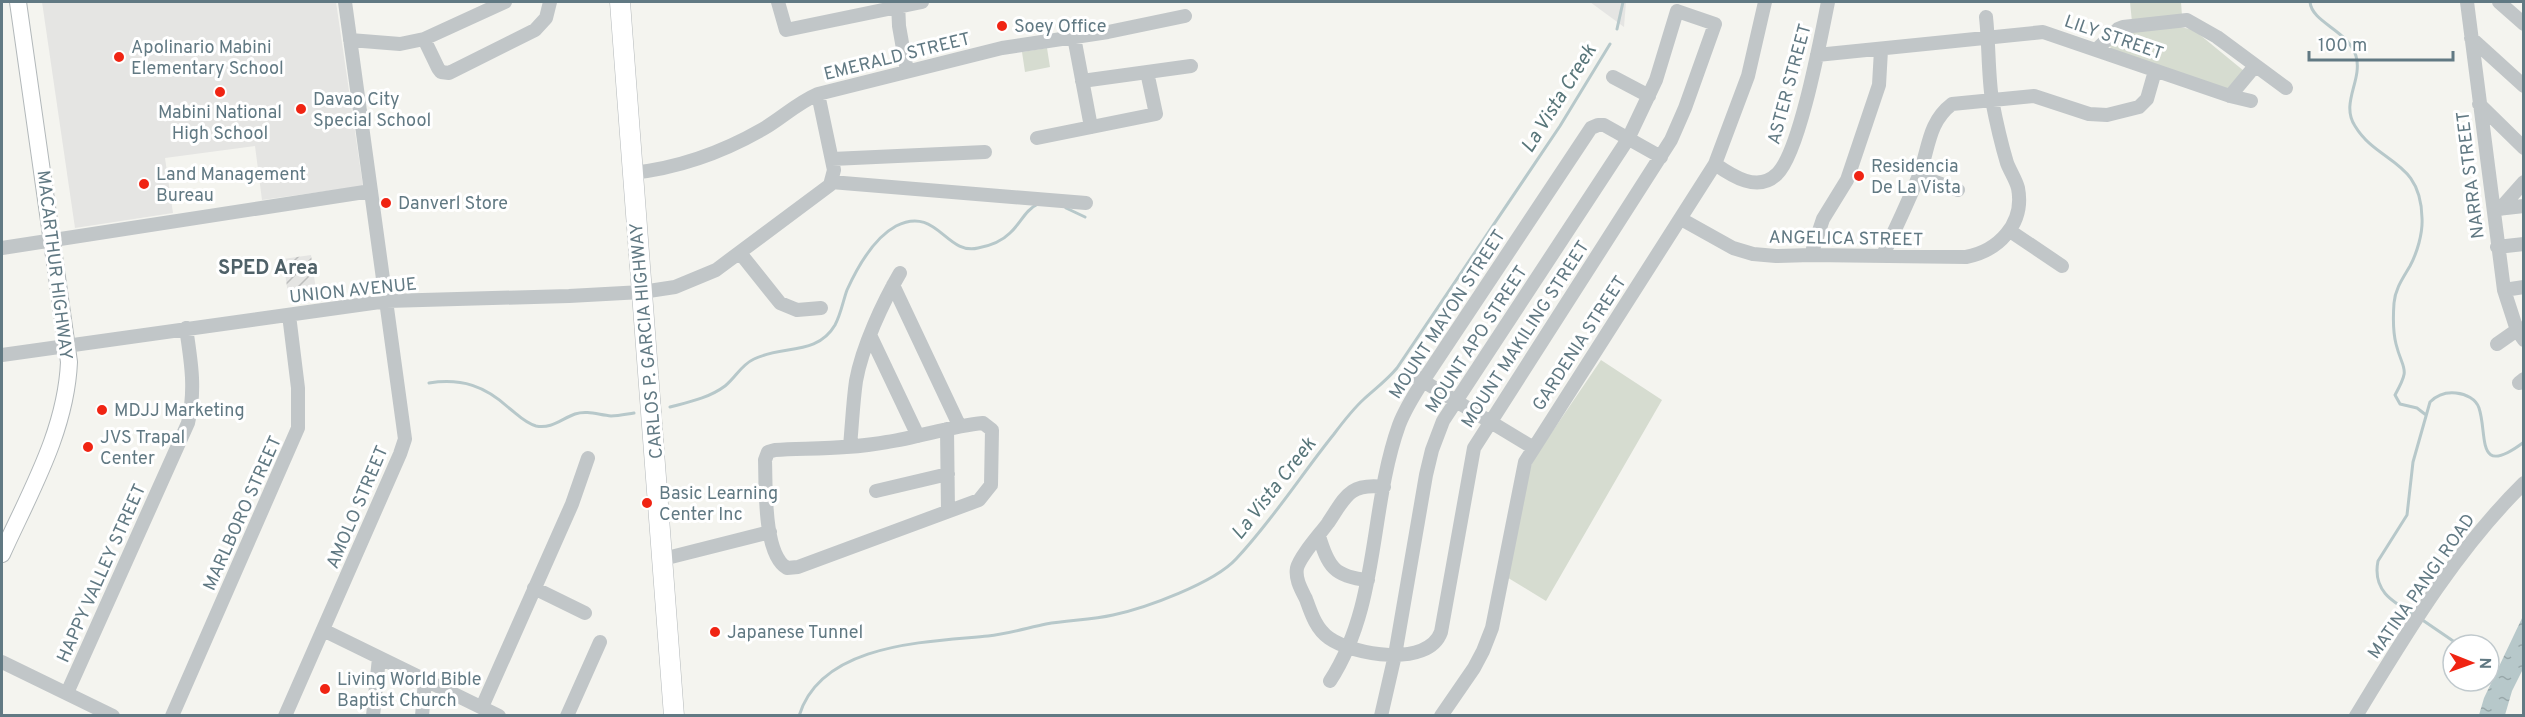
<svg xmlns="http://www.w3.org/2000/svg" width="2525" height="717" font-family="Overpass,sans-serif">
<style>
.built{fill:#e5e5e3}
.industrial{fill:url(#industrial-furrows)}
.green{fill:#d6dcd0}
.water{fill:url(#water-ripples)}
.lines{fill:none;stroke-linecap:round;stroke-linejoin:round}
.stream{stroke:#b7c8ca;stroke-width:3}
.major-casing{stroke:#b2b8ba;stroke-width:18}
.highway-casing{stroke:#b3b8ba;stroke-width:21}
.minor{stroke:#c1c6c8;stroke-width:14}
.major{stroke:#fff;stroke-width:16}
.highway{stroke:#fff;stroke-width:20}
.poi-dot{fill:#f02413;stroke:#fff;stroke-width:2}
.labels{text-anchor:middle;stroke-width:6;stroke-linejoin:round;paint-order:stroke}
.poi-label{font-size:18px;fill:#617983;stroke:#fff;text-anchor:start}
.street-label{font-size:18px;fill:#617983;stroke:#fff}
.water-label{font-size:20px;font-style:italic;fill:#58767a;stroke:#fff}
.neighbourhood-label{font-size:20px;font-weight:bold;fill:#4f6168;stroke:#fff}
</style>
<defs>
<pattern id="industrial-furrows" width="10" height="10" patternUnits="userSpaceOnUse" patternTransform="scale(1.5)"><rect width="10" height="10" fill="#e5e5e3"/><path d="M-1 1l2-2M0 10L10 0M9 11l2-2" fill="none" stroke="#bdbebd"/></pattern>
<pattern id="water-ripples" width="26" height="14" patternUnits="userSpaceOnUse" patternTransform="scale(1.5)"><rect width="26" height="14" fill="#b7c8ca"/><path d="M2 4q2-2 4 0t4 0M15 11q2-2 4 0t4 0" fill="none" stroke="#98a7a9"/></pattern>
</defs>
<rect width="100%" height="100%" fill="#f4f4ef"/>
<path class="built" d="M42 2H336L363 186 262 200 255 146 165 158 173 213 75 228Z
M1590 2H1626L1624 27Z"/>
<path class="industrial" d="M311 255 316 290 288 294 283 259Z"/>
<path class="green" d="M2130 2H2181L2182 16 2132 22Z
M2176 26 2194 30 2244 71 2226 90 2111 49 2109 43 2121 31Z
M1047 48 1050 67 1025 72 1022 52Z
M1601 360 1662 400 1546 601 1505 576 1527 474 1535 457Z"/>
<path class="water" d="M2523 616V669L2512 691 2505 715H2479L2484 698Z"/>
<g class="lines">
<path class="stream" d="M2310 2C2312 23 2348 30 2356 56 2363 80 2340 103 2355 126 2378 164 2421 159 2422 218 2423 233 2417 253 2410 266 2403 278 2395 289 2394 303 2393 317 2393 332 2396 344 2403 372 2411 366 2395 395L2400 404 2417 408 2426 415
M1617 29 1623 2
M1066 208 1085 217
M429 383C462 378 485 386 509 408 518 415 525 423 536 426 552 429 561 419 575 414 587 410 599 415 611 416 619 416 627 414 634 413
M670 407C689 402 709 398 725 386 736 377 741 365 754 359 782 345 817 356 835 325 841 314 843 301 847 290 857 268 874 238 896 226 937 205 946 256 978 248 989 246 1002 241 1010 233 1021 223 1025 210 1038 204
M2415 615C2393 602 2372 591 2378 561L2407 515 2413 462 2430 402C2437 395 2447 392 2456 393 2466 394 2476 399 2479 408 2488 435 2475 479 2524 442
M2421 619 2459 645
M799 716C821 643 926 642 988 636 1007 634 1027 628 1046 624 1068 620 1091 620 1113 615 1146 608 1214 583 1236 559 1272 521 1301 475 1334 434 1343 422 1353 409 1364 399 1375 389 1387 380 1397 368L1560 126 1610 44"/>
<defs>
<path id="major" d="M2 554C30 492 66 431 69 362L18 2"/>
<path id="highway" d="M620 2 674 716"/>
</defs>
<use href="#major" class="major-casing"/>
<use href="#highway" class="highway-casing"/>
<path class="minor" d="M778 2 786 30 922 2
M898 2 899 26 907 71
M2467 2 2504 290 2517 330 2524 340
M2499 2 2524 24
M1074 37 1091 127
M2471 38 2524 86
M424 39 438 68 441 72 449 73 535 30 546 18 550 2
M350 40 400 44 424 39 505 2
M2096 50 2118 29 2123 27 2187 20 2217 37 2286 88
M1817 55 2043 32 2230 96 2251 101
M1613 77 1649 96
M1082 81 1191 66
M2230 96 2255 66
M2479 104 2524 148
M1037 138 1156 114 1147 72
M832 159 985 152
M1715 164C1732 176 1758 193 1777 174 1800 152 1821 36 1828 2
M632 173C678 168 723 152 763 129 782 118 797 103 818 94L1002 48 1108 32 1185 16
M1919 176 1958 190
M831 182 1086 203
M2497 209 2524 206
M2500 209 2524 182
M1681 219 1733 248 1753 254 1776 256 1811 255 1966 257C1998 251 2025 224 2018 188 2016 180 2010 171 2007 163 2001 143 1996 121 1992 100 1988 73 1989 44 1986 17
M2010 231 2062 266
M2497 247 2524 244
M2 248 371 191
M740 253 780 303 797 310 821 308
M1811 255 1823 219 1847 180 1879 85 1881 50
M1883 255C1895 230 1907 204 1918 178 1929 151 1927 123 1952 104L2034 96 2089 114 2107 115 2139 107 2147 99 2155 71
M893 285 959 425
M2504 290 2524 287
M871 337 918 436
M2497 344 2517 330 2524 328
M2 355 387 301 569 296 642 292 675 287 716 270 830 185 834 170 818 94
M1408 372 1532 447
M2519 383 2524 379
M983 423 992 430 991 485 979 500 798 567 787 568C763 554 766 485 765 460L768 452 775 450C812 448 850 449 887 442 920 437 951 426 983 423Z
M947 429 948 511
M850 446C852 425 853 402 856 381 862 347 883 302 900 273
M876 491 948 474
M1319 536C1328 566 1334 577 1368 580
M663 559 770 532
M534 588 585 613
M323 630 499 716
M2 662 113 716
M1330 681C1380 604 1369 509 1399 425 1405 409 1414 395 1423 381L1591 128 1598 125H1604L1661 157
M67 693 188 423C196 390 191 361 186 328
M482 707 572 504 588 458
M172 716 298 428V388L289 315
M285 716 400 454 405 439 345 2
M373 716 379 658
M422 716 425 681
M567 716 600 642
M1381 716 1395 655 1426 475 1432 450 1443 421 1628 139 1656 80 1677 11 1715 24 1685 108 1671 140 1474 448 1441 632C1428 668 1353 655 1329 638 1316 629 1311 613 1306 599 1301 589 1295 579 1297 568 1300 556 1320 534 1328 523 1346 496 1349 483 1384 487
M1441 716 1474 668 1483 651 1492 628 1525 462 1715 164 1748 76 1765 2
M2356 716C2406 634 2455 551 2524 483"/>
<use href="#major" class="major"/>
<use href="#highway" class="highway"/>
</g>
<g class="poi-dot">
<circle cx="1002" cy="26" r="6"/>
<circle cx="119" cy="57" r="6"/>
<circle cx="220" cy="92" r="6"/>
<circle cx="301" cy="109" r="6"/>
<circle cx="1859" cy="176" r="6"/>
<circle cx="144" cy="184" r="6"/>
<circle cx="386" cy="203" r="6"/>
<circle cx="102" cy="410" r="6"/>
<circle cx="88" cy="447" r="6"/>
<circle cx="647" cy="503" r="6"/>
<circle cx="715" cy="632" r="6"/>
<circle cx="325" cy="689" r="6"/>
</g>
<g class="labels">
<g class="poi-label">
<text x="1014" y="32">Soey Office</text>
<text x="131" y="53">Apolinario Mabini<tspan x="131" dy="21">Elementary School</tspan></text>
<text x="313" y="105">Davao City<tspan x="313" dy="21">Special School</tspan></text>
<text x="220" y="118" text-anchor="middle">Mabini National<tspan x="220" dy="21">High School</tspan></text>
<text x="1871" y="172">Residencia<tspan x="1871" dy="21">De La Vista</tspan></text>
<text x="156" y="180">Land Management<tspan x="156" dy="21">Bureau</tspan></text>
<text x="398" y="209">Danverl Store</text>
<text x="114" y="416">MDJJ Marketing</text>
<text x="100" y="443">JVS Trapal<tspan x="100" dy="21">Center</tspan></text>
<text x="659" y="499">Basic Learning<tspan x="659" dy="21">Center Inc</tspan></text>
<text x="727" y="638">Japanese Tunnel</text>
<text x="337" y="685">Living World Bible<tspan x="337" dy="21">Baptist Church</tspan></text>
</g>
<g class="street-label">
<text transform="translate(2114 37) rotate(19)" y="6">LILY STREET</text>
<text transform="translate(897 56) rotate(-14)" y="6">EMERALD STREET</text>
<text transform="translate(1789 84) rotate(-75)" y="6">ASTER STREET</text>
<text transform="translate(2470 175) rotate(-97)" y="6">NARRA STREET</text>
<text transform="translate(1846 238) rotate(1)" y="6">ANGELICA STREET</text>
<text transform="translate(55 265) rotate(83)" y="6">MACARTHUR HIGHWAY</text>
<text transform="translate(353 290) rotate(-6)" y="6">UNION AVENUE</text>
<text transform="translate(1447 314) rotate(-57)" y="6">MOUNT MAYON STREET</text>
<text transform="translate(1525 334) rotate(-57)" y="6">MOUNT MAKILING STREET</text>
<text transform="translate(1476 339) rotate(-57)" y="6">MOUNT APO STREET</text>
<text transform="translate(646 341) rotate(-95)" y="6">CARLOS P. GARCIA HIGHWAY</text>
<text transform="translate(1579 343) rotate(-57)" y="6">GARDENIA STREET</text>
<text transform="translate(357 507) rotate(-67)" y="6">AMOLO STREET</text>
<text transform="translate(242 513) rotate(-66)" y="6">MARLBORO STREET</text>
<text transform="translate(101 573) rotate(-66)" y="6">HAPPY VALLEY STREET</text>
<text transform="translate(2421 586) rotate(-55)" y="6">MATINA PANGI ROAD</text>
</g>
<g class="water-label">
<text transform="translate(1558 98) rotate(-58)" y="7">La Vista Creek</text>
<text transform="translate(1273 488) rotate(-52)" y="7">La Vista Creek</text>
</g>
<g class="neighbourhood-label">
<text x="268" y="274">SPED Area</text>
</g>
</g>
<rect width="2525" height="717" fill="none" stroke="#617983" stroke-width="6"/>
<g transform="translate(2471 663) rotate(91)"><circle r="28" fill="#ffffff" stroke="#c0c9cd" stroke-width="1.5"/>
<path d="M0-4.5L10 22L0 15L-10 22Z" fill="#f02413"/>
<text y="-9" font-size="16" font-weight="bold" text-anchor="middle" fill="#617983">N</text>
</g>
<path d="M2309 51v9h144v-9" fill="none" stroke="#617983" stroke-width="3"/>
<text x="2318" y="51" font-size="18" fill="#617983" stroke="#ffffff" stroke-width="4.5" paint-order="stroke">100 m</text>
</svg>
